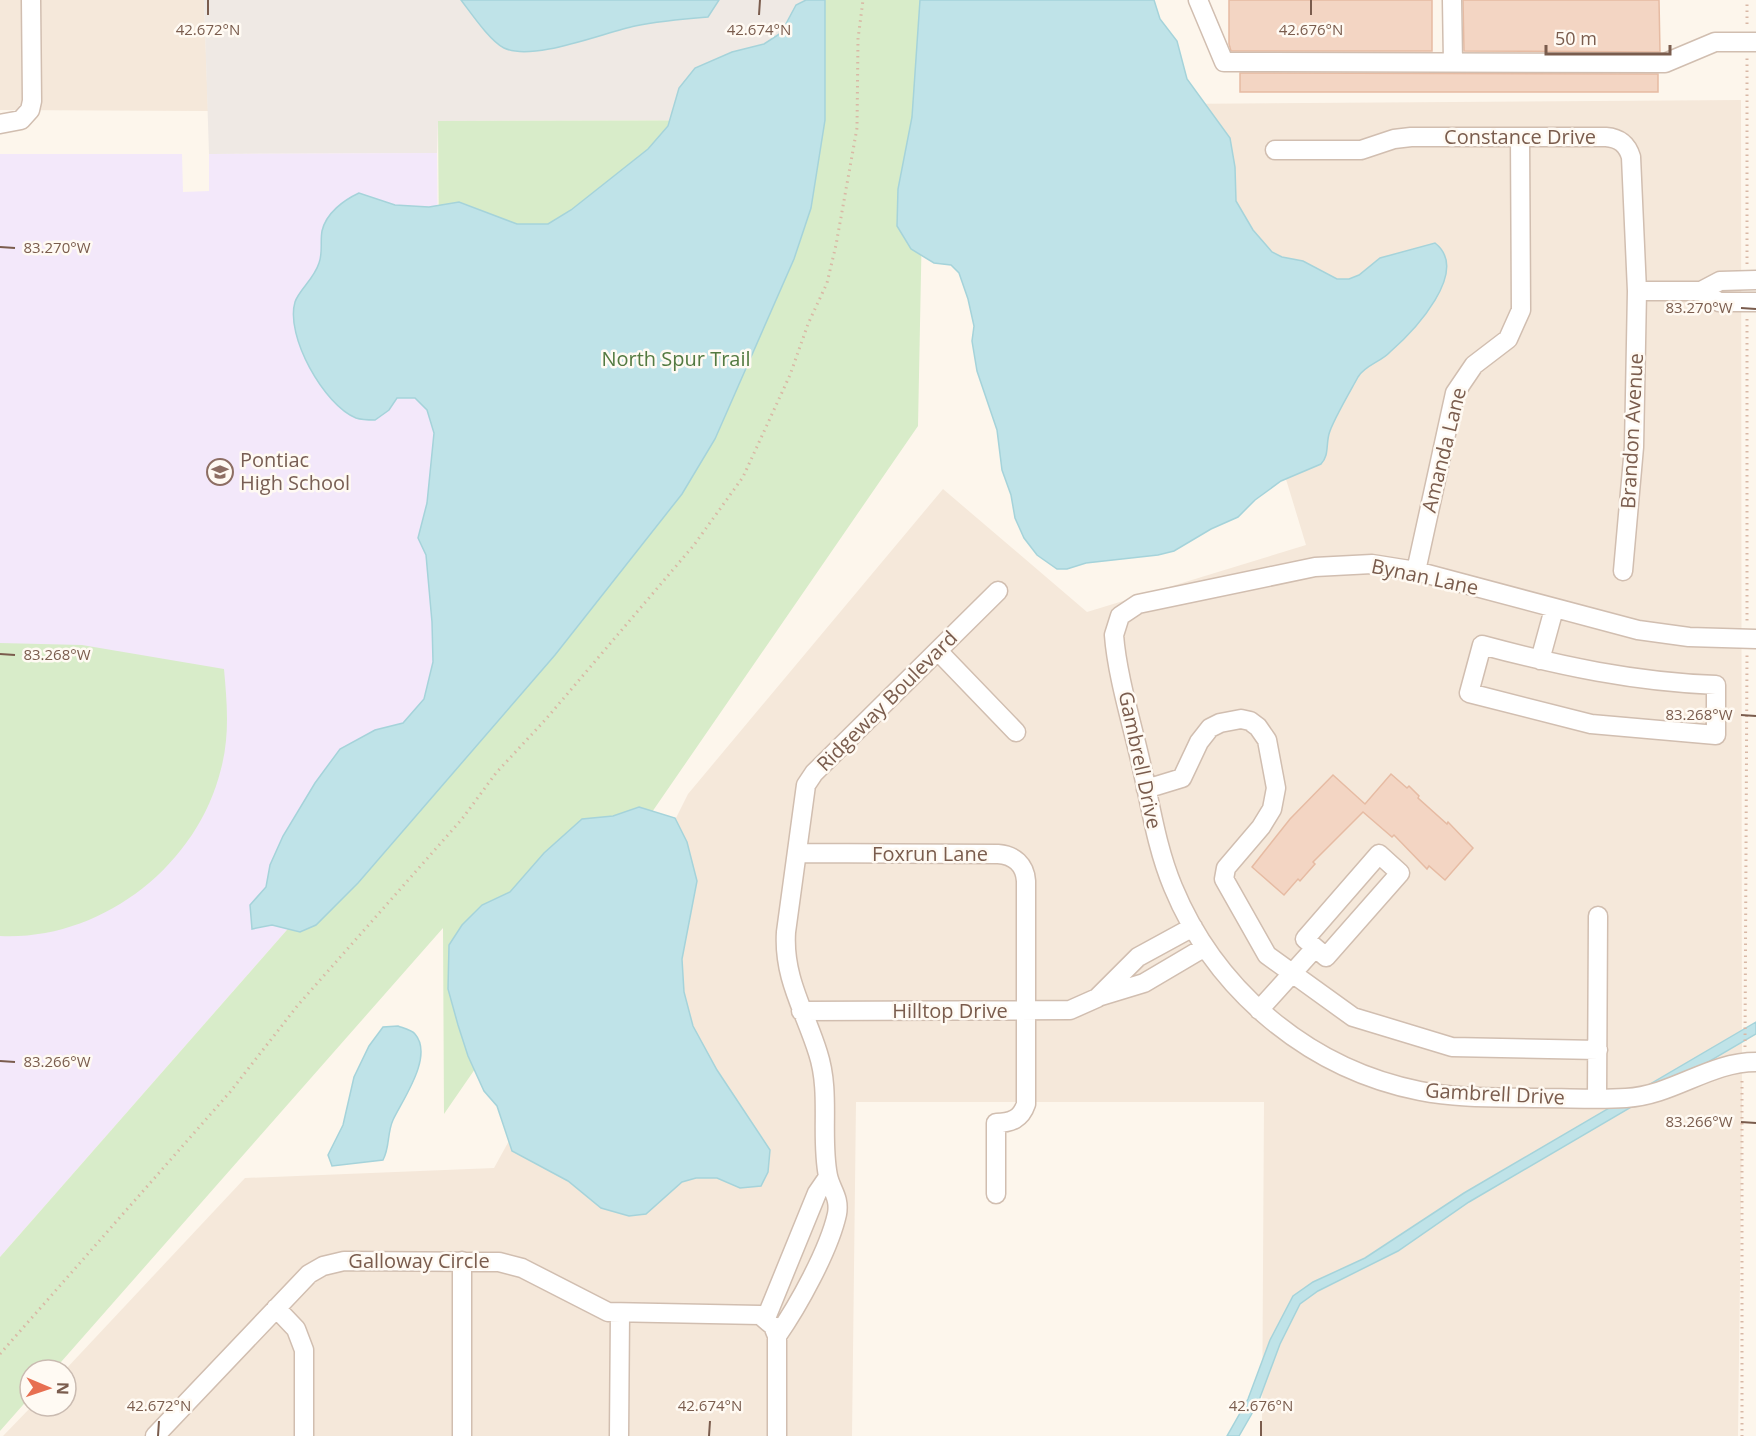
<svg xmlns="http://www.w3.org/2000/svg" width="1756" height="1436" font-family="'Open Sans',sans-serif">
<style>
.residential{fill:#f5e8da}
.industrial{fill:#efe9e4}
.education{fill:#f3e8fa}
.green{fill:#d8ecc9}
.water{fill:#bfe3e8;stroke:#a5d3da;stroke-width:1.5}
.building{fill:#f3d5c3;stroke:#e6bba3;stroke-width:1.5}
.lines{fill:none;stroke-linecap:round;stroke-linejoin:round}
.minor-casing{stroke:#d1beb0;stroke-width:21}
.path{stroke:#d9b8a5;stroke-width:3;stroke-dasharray:1.5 4.5;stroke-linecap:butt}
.minor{stroke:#fff;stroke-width:18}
.ticks{fill:none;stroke:#7a5c4d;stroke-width:2}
.labels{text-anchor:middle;stroke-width:5;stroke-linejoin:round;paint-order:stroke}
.street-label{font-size:20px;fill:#7a5c4d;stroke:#fffaf3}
.park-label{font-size:20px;fill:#537a41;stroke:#fffaf3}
.education-label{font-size:20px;fill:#785e54;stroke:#fffaf3;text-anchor:start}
.ticks-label{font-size:15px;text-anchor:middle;fill:#7a5c4d;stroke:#fffaf3;stroke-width:5;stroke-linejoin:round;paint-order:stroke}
</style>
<rect width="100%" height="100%" fill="#fdf6ec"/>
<path class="residential" d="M0 0H204L208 111 0 110Z
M1741 100 1742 1122 1738 1436H1262L1264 1102H856L852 1436H3L32 1406H66L65 1370 245 1178 494 1168 568 1034 688 794 943 489 1087 612 1306 545 1172 104Z"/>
<path class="industrial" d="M204 0H812V120L438 121 437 153 209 154Z"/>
<path class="education" d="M437 153 443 752 0 1257V154H182L183 192 209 191V154Z"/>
<path class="green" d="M812 0H945L924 121 918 426 444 1114 443 928 54 1370H30V1397L0 1431V1257L443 752 438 121 812 120Z
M0 643 82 645 224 669C227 703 230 735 221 769 197 867 100 941 0 936Z"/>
<path class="water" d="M461 0H719L708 17C683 19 659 21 635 26 605 32 533 62 504 48 490 41 471 13 461 0Z
M806 0H825V120L811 208 794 259 715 439 682 494 555 655 358 883 316 925 300 932 272 925 252 929 250 905 266 887 270 865 283 836 315 783 340 749 375 730 403 723 424 699 433 662 432 622 426 555 418 538 427 503 434 433 427 410 415 398H397L389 410 375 420C369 420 362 420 356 418 324 405 285 336 295 302 299 290 314 279 319 263 323 253 320 242 322 231 326 213 344 200 359 193L395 205 429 207 459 202 517 224H548L571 210 648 149 668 126 679 88 695 68 732 52 764 44 781 33 796 5Z
M920 0H1154L1160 19 1177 41 1187 79 1230 138 1235 167 1236 201 1253 230 1272 252 1282 257 1303 261 1337 279H1349L1359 275 1380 258 1435 243C1471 271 1414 331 1390 352 1381 362 1365 365 1358 377 1351 390 1332 422 1329 434 1326 445 1329 456 1321 464L1281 481 1255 500 1238 517 1211 529 1174 551 1158 555 1086 563 1067 569H1057L1037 555 1024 538 1015 518 1011 495 1002 470 997 430 977 371 972 341 974 326 968 299 959 273 951 265 934 263 911 249 897 226 898 189 912 117Z
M639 807 675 818 687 842 697 881 682 959 684 992 693 1026 717 1070 770 1150 768 1172 761 1186 740 1188 717 1178H696L682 1182 646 1214 629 1216 601 1208 568 1181 512 1151 497 1106 484 1091 468 1056 458 1025 448 989 449 945 462 925 482 905 510 892 544 853 582 819 613 816Z
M1756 1022V1034L1469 1202 1398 1251 1318 1291 1300 1304 1280 1344 1258 1403 1239 1436H1227L1248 1399 1270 1340 1293 1296 1313 1282 1365 1258 1464 1193Z
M398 1026C403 1028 412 1030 415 1034 434 1056 403 1099 393 1120 387 1133 390 1147 383 1160L332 1166 328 1155 343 1125 354 1077 369 1046 383 1027Z"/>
<path class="building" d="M1229 0H1432V51H1231L1229 44Z
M1463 0H1659L1660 52 1464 51Z
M1240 73 1658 74V92H1240Z
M1391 774 1407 788 1409 786 1419 796 1418 798 1447 824 1448 822 1473 848 1445 880 1429 866 1427 869 1394 835 1392 837 1363 812 1313 862 1315 864 1300 881 1298 879 1284 895 1252 867 1290 819 1333 775 1365 804Z"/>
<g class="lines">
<defs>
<path id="minor" d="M1198 0 1224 62 1665 63 1715 42H1756
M1452 0 1453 62
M0 124 21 120 30 110 32 101 31 0
M1275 150H1361L1394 139 1411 137H1606C1619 138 1627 144 1631 157L1637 291 1634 447 1623 571
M1637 291H1701L1720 281 1756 280
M1701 291 1719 302H1756
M1416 571 1455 393 1474 365 1508 339 1521 310 1520 137
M1756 639 1689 637 1638 630 1416 571 1372 564 1315 567 1138 604 1120 616 1114 635C1117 676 1133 727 1142 768 1151 808 1157 849 1173 887 1216 991 1309 1069 1420 1091 1460 1099 1501 1097 1542 1098 1570 1098 1598 1100 1626 1098 1674 1095 1709 1062 1756 1062
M1482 645C1560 666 1635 682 1716 685V735L1591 724 1469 693Z
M938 651 1016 732
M1540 660 1554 609
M1146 789 1182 778 1199 742 1210 728 1220 723 1241 719 1250 721 1258 727 1267 740 1276 788 1272 809 1261 827 1226 868 1224 879 1267 955 1353 1017 1452 1047 1598 1050
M797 853 998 854C1014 855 1025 865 1026 881V1104C1021 1119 1011 1123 996 1123V1194
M1379 854 1400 873 1326 957 1305 939Z
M1098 997 1144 983 1205 947
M1259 1010 1315 948
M801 1011 1070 1010 1097 998 1138 957 1193 927
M1597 1098 1598 916
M276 1308 296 1329 304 1350V1436
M766 1318 817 1193 828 1177
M777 1336C798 1306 829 1250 837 1214 840 1197 831 1190 828 1176 820 1136 831 1093 818 1053 805 1011 783 978 786 932L806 785 814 773 998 591
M155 1436 309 1274 323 1266 344 1261 499 1262 522 1268 608 1312 760 1315 773 1326 777 1336V1436
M462 1436V1261
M619 1436 620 1313"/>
</defs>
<use href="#minor" class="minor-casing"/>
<path class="path" d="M1747 24V0
M1747 264V58
M1747 319V621
M1745 1047 1747 655
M1742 1081V1436
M0 1354 230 1092 298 1005 462 819 496 773 546 719 694 545 743 477 790 375 808 324 827 283 836 245 857 128 858 39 863 0"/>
<use href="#minor" class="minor"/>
</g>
<path class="ticks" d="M208 15V0M759 15 760 0M1311 15V0M0 247 15 248M1741 308 1756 309M0 654 15 655M1741 715 1756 716M0 1061 15 1062M1741 1122 1756 1123M158 1436 159 1421M709 1436 710 1421M1261 1436V1421"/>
<defs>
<symbol id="school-ring" viewBox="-11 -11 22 22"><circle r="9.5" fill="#fffaf3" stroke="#8d6e63" stroke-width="1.5"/><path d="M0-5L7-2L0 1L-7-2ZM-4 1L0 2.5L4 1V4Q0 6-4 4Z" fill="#8d6e63"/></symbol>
</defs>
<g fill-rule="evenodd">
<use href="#school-ring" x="205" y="457" width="30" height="30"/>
</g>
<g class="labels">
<g class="street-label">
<text x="1520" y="144">Constance Drive</text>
<text transform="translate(1632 431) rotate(-87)" y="7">Brandon Avenue</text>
<text transform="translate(1444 450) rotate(-76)" y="7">Amanda Lane</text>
<text transform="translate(1425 577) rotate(12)" y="7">Bynan Lane</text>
<text transform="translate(887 701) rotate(-45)" y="7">Ridgeway Boulevard</text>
<text transform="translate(1140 760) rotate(78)" y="7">Gambrell Drive</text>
<text x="930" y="861">Foxrun Lane</text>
<text x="950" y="1018">Hilltop Drive</text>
<text transform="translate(1495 1094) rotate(3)" y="7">Gambrell Drive</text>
<text x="419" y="1268">Galloway Circle</text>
</g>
<g class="park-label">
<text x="676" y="366">North Spur Trail</text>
</g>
<g class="education-label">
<text x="240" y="467">Pontiac<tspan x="240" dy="23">High School</tspan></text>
</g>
</g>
<g class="ticks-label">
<text x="208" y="35">42.672°N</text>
<text x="759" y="35">42.674°N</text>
<text x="1311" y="35">42.676°N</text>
<text x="57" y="253">83.270°W</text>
<text x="1699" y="313">83.270°W</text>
<text x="57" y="660">83.268°W</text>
<text x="1699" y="720">83.268°W</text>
<text x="57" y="1067">83.266°W</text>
<text x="1699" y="1127">83.266°W</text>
<text x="159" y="1411">42.672°N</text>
<text x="710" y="1411">42.674°N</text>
<text x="1261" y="1411">42.676°N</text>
</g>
<g transform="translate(48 1388) rotate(92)"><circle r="28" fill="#fffaf3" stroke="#cabbb1" stroke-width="1.5"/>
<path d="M0-4.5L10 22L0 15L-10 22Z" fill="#e76f51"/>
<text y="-9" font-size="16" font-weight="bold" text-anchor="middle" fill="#7a5c4d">N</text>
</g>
<path d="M1546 45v9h124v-9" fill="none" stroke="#7a5c4d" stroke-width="3"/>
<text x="1555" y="45" font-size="18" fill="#7a5c4d" stroke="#fffaf3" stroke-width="4.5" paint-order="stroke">50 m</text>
</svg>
